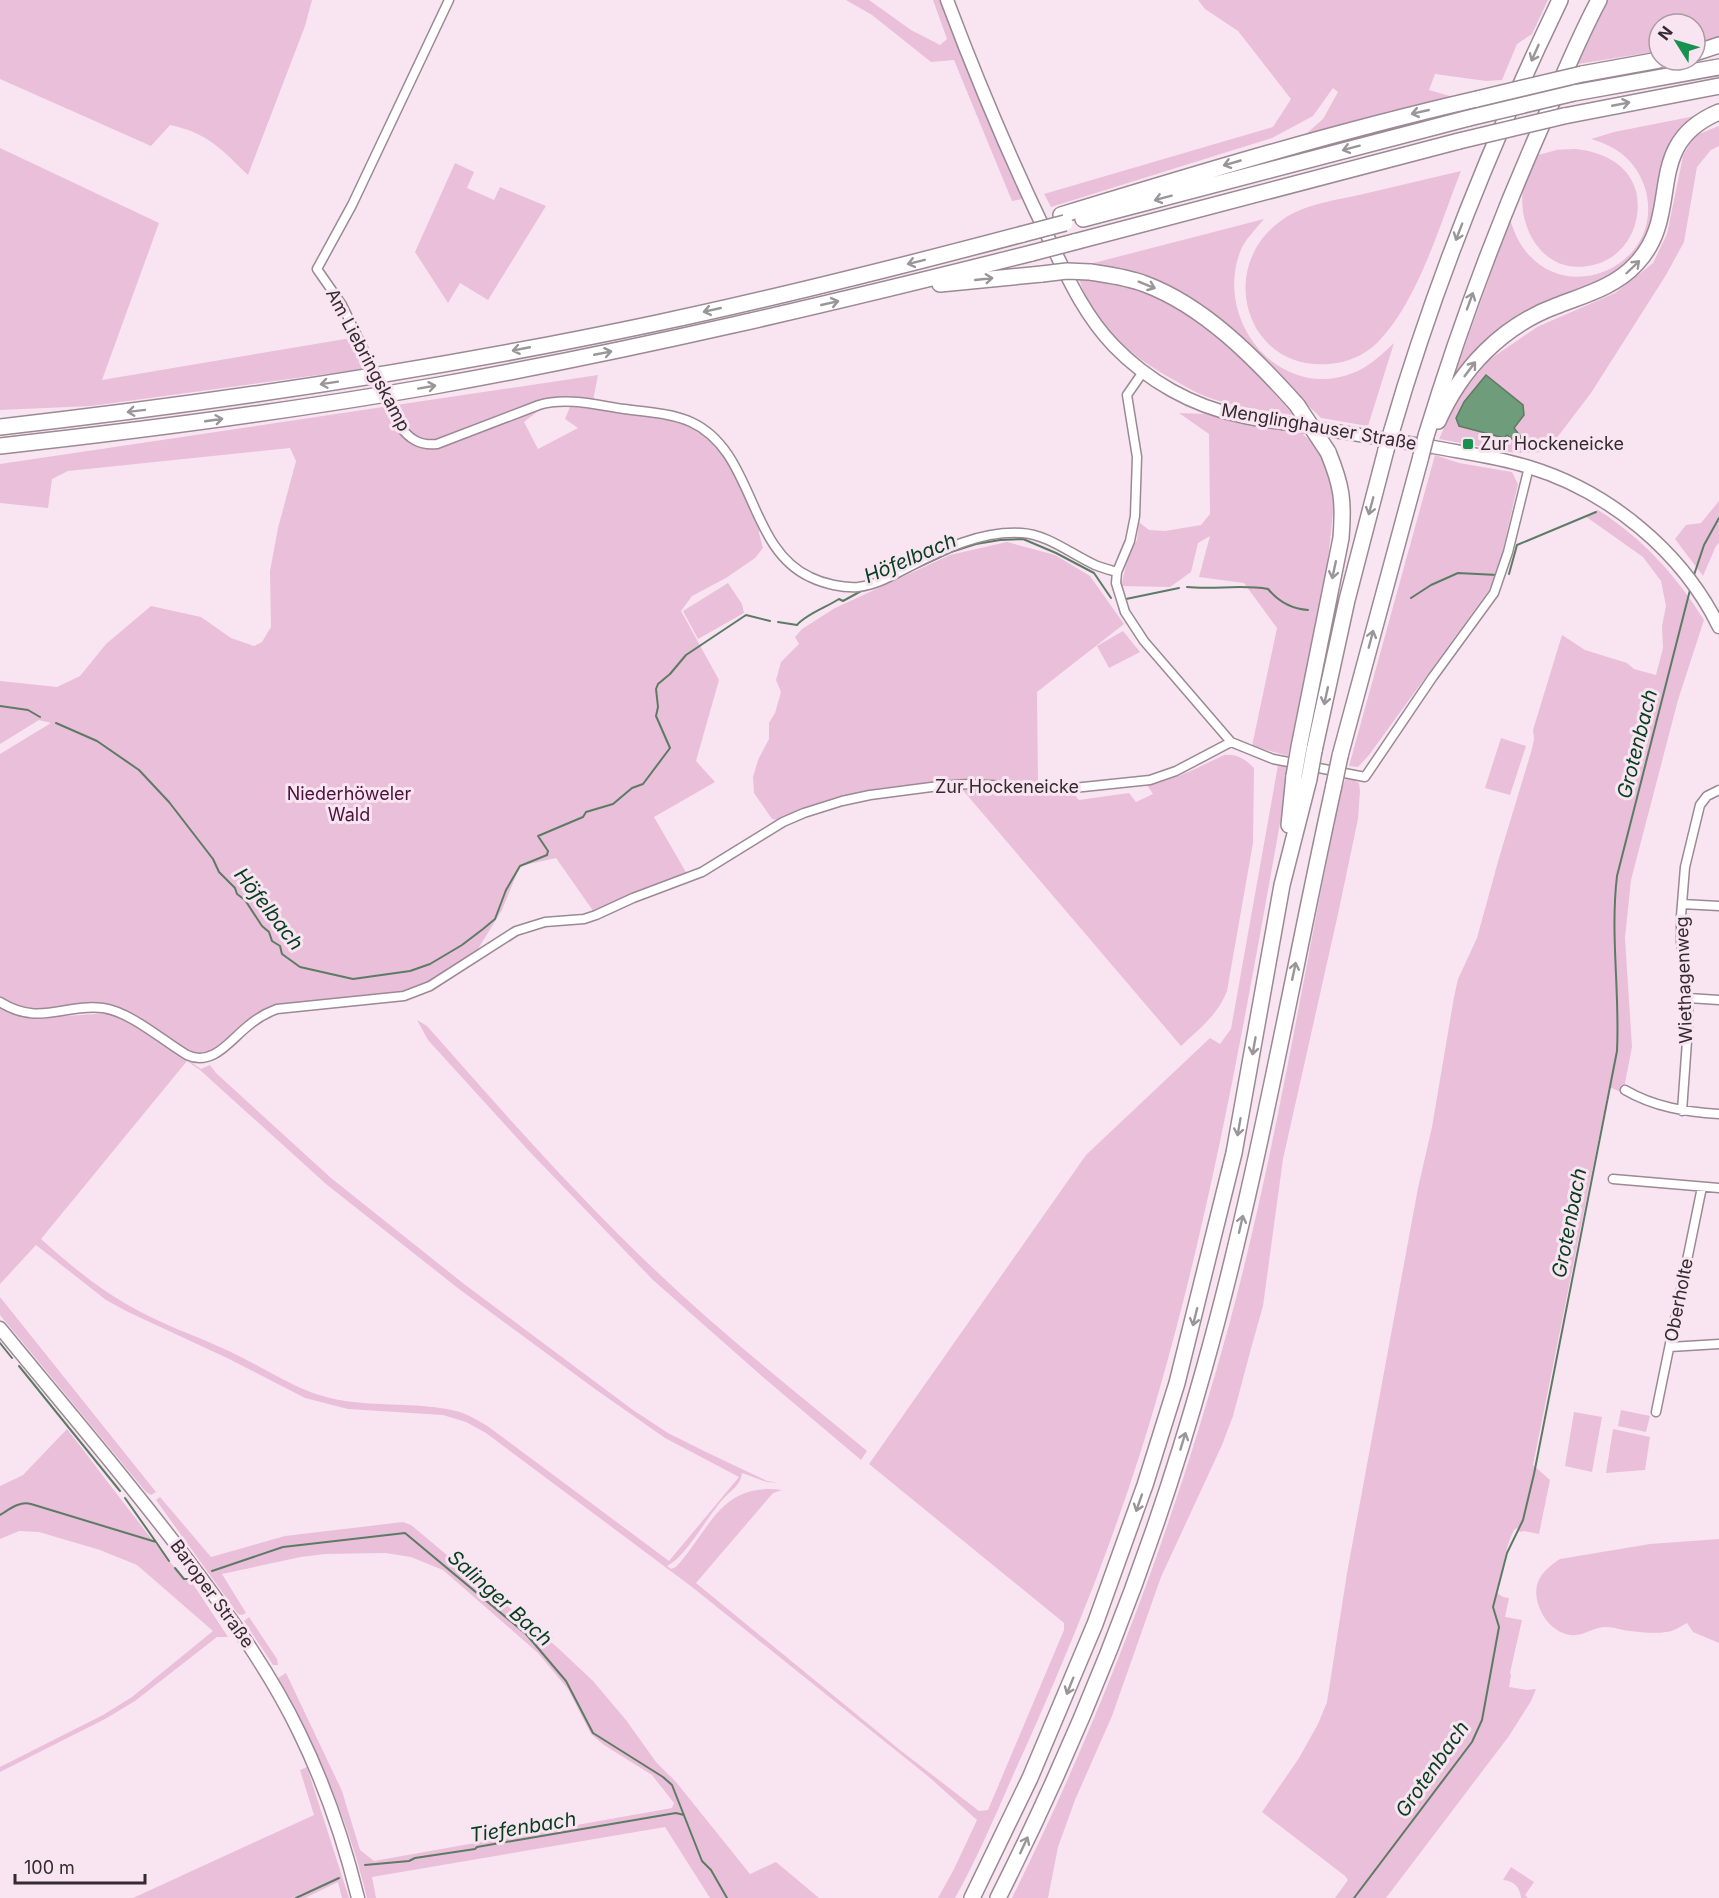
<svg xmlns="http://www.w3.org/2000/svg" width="1719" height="1898" font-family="Inter,sans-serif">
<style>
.green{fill:#eabfd9;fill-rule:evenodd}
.water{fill:#6f9d7b;stroke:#5d7b64;stroke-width:1.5}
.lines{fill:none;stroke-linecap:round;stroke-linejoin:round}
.stream{stroke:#5d7b64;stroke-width:2}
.street-casing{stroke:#9b8994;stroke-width:11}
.secondary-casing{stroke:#9b8994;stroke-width:15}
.highway-casing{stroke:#9b8994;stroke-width:18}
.street{stroke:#fff;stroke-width:8}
.secondary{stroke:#fff;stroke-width:12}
.highway{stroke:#fff;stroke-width:15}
.street-bridge-casing{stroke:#9b8994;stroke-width:11;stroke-linecap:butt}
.highway-bridge-casing{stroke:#9b8994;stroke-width:18;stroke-linecap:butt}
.street-bridge{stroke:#fff;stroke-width:8}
.highway-bridge{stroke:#fff;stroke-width:15}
.oneway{stroke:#999598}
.poi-dot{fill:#16924e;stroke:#f9e5f1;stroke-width:2}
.labels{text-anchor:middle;stroke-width:6;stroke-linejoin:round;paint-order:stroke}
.street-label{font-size:18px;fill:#332b30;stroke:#f9e5f1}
.poi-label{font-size:18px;fill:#332b30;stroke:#f9e5f1;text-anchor:start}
.park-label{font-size:18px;fill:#4c123b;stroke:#f9e5f1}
.water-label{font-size:20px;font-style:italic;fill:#033e1d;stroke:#f9e5f1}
</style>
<rect width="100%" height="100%" fill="#f9e5f1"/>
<path class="green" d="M0 0H312L305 26 248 175C221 149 208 133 170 125L151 146 0 79Z
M846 0H869L911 30 940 45 947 39 933 0H940L1023 199 1012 201 954 60 931 62 872 15Z
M1198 0H1548L1532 34 1517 44 1502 80 1486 81 1435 74 1429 90 1453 97 1389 111 1305 135 1323 119 1338 92 1333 88 1313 116 1272 138 1051 207 1044 194 1273 127 1291 99 1238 31 1205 9Z
M1608 0H1719V37L1695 45V24H1659V51L1578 64Z
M1695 116 1637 257 1607 281 1545 306 1447 396 1510 220C1514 230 1517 240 1524 249 1570 311 1670 260 1644 185 1635 160 1616 146 1591 139L1614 132Z
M1719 126V146L1711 150 1697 167 1684 242 1666 275 1591 393 1546 452 1515 453 1439 439 1458 398 1489 360 1537 327 1615 293 1653 263 1667 234 1683 156 1694 136Z
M0 148 159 223 102 380 351 338 362 369 91 406 0 410Z
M1576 149C1602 152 1628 163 1636 191 1644 225 1624 261 1588 266 1541 274 1515 224 1524 184 1526 174 1533 164 1538 155L1557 150H1550Z
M455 163 474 172 467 188 494 200 500 187 546 206 488 300 460 283 448 303 415 252Z
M1461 171C1440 224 1418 301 1378 342 1365 355 1347 363 1329 364 1246 371 1215 267 1282 220 1303 205 1334 200 1359 195 1393 187 1427 179 1461 171Z
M1264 219C1256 229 1245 239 1240 252 1214 322 1280 402 1353 373 1369 367 1381 355 1394 343L1368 426 1321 418 1285 383 1195 303 1082 266Z
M1079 279C1088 279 1097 279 1106 280 1180 289 1248 361 1293 415 1268 411 1241 408 1216 400 1201 396 1188 388 1174 380 1131 356 1095 328 1079 279Z
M598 375 593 401 553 399 524 422 538 449 578 428 565 419 570 407C604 409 638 413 671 421 678 423 687 424 693 427 725 444 744 494 760 525L759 533 763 548 755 558 726 578 692 596 681 611 719 680 696 761 715 782 654 817 687 874 596 915 556 858 520 866 502 910 473 957 423 990 268 1012 266 1008C249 1019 223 1053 204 1054 179 1056 139 1014 112 1005 103 1002 93 1004 84 1005 55 1009 26 1015 0 997V754L51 723 39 720 0 744V681L57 687 80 676 106 644 151 606 201 617 231 638 254 646 262 642 271 627 270 571 278 528 296 461 290 448 68 471 52 479 48 508 0 503V464Z
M1179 413 1206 414 1299 431 1322 451 1335 494 1327 569 1288 756 1252 746 1277 628 1244 583 1199 577 1210 536 1198 543 1191 572 1170 587 1121 586 1129 553 1137 540 1139 522 1149 530 1165 531 1201 525 1210 514 1209 434Z
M1435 455 1459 463 1512 472 1518 484 1501 558 1489 590 1369 755 1358 767 1349 766Z
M1719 501V543L1716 546 1703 576 1675 539 1686 525 1701 523Z
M1598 510C1642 538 1676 575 1704 620L1678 700 1631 880 1625 938 1632 1047 1623 1093 1609 1087 1533 1465 1550 1480 1539 1534 1524 1531 1520 1532 1517 1528 1514 1530C1504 1549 1503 1572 1497 1593L1503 1597 1509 1598 1505 1617 1522 1620 1510 1673 1511 1675 1509 1687 1527 1690 1536 1689 1531 1701 1509 1736 1386 1898H1335L1348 1880 1345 1876 1262 1812 1299 1758 1318 1724 1327 1702 1347 1573 1418 1188 1432 1127 1454 997 1458 979 1477 938 1499 858 1532 749 1534 739 1533 730 1562 635 1585 650 1627 663 1634 669 1656 675 1663 648 1662 626 1666 606 1661 581 1643 557 1585 516Z
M1007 542 1055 555 1090 576 1124 624 1037 692 1038 782 964 779 880 788 837 797 778 820 772 819 754 793 753 777 758 760 769 739V723L775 713 781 692 776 680 781 662 799 644 795 637 802 629 835 608 950 555Z
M728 583 742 604 744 613 698 639 683 611Z
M1123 631 1140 652 1109 668 1097 646Z
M1501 738 1526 746 1510 795 1485 788Z
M1224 755C1237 754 1245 759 1254 768L1253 843 1227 991C1218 1015 1199 1029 1181 1046L961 788 1073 793 1079 800 1129 793 1136 802 1153 794 1147 785C1175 780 1199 767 1224 755Z
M1278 765 1290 768C1252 977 1218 1186 1159 1391 1125 1511 1079 1628 1028 1742 1004 1794 983 1848 955 1898H938L954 1869 977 1820 929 1777 692 1587 486 1433 466 1422 443 1415 348 1409 305 1398 227 1358 126 1311 106 1300 36 1245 0 1284V1007L19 1015 37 1018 109 1013 132 1022 201 1069 210 1065 216 1073 331 1178 464 1284 633 1410 668 1433 704 1451 767 1481 779 1483 767 1482 742 1473C741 1484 733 1489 724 1498 707 1516 687 1556 667 1566L671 1569 676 1567C710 1530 720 1482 782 1490L773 1493 696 1583 900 1750 979 1811 988 1810 1064 1630V1623L869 1464 1086 1155 1210 1038 1220 1044 1231 1029ZM187 1061 200 1070 326 1184 459 1289 595 1389 665 1438 739 1477 669 1561 489 1427C479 1421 468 1414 456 1411 415 1401 371 1408 330 1398 295 1390 263 1367 231 1352 197 1336 160 1324 128 1305 96 1287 68 1263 41 1239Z
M1347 776 1359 783 1360 791 1358 819 1338 914 1283 1159 1263 1306 1252 1345 1233 1416 1222 1445 1161 1577 1112 1716 1075 1800 1058 1847 1048 1898H1012C1103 1714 1175 1523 1229 1325 1277 1148 1304 966 1342 787Z
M417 1020 427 1026C501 1110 575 1194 656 1271 723 1335 796 1392 867 1451L861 1460 764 1378 653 1280 528 1150 428 1040Z
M0 1297 156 1492 151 1495 146 1492 0 1315Z
M1621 1410 1650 1416 1646 1432 1618 1426Z
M1574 1412 1602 1417 1592 1472 1565 1466Z
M67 1429C106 1479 144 1531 185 1580L191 1581 228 1637H217L135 1701 105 1719 0 1772V1767L103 1715 132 1697 213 1631 137 1565 100 1550 39 1532 19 1531 0 1539V1486L23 1475Z
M1613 1429 1650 1437 1645 1470 1606 1473Z
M160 1497 211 1557 285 1536 403 1522 411 1525 558 1648 593 1681 626 1720 656 1762 676 1782 750 1874 776 1862 819 1898H710L665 1827 372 1877 376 1898H367C349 1821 316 1747 278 1678L286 1673 342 1791 360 1850 374 1861 672 1808 674 1803 652 1775 604 1745 591 1734 568 1689 538 1653 443 1570 411 1557 385 1553 325 1554 301 1557 222 1574 246 1613 242 1615 238 1614 156 1500Z
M1719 1539V1643L1693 1632 1687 1623C1681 1626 1673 1632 1666 1632 1655 1634 1640 1632 1629 1631 1621 1630 1614 1627 1606 1627 1592 1627 1581 1639 1566 1634 1546 1629 1531 1601 1538 1582 1541 1573 1552 1564 1560 1559L1650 1544Z
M249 1617 277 1659 278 1665H273L244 1621Z
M307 1767 349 1898H342L338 1882 305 1898H133L314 1815 300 1770Z
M1511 1867 1534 1882 1525 1895 1528 1898H1521C1520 1887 1514 1881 1503 1880Z"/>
<path class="water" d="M1486 375 1523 405 1524 415 1514 428 1521 437 1519 440H1513L1507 435 1504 438 1459 426 1456 418 1464 402Z"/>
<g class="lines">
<path class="stream" d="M1509 574 1517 545 1596 512
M899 576 951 552 976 544 1000 540 1023 539 1056 553 1094 573 1111 598
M1693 578 1704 545 1719 518
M1187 587C1214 590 1241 584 1268 589 1278 601 1292 609 1308 610
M1411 598 1431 585 1458 573 1497 575
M1126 599 1179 588
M778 622 797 625C806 614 827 607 839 599L843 601 863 590
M0 706 28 710 40 717
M56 723 97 741 139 770 169 802 213 859 219 872 235 888 237 894 245 900 262 926 269 932 272 941 280 946 282 954 300 967 353 979 410 971 430 964 462 945 483 929 495 919 506 890 520 866 547 855 548 851 538 836 583 817 586 812 613 804 632 788 643 784 670 748 656 716 658 707 656 689 658 684 670 674 686 655 746 615 770 621
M0 1343 12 1358
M19 1366 120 1491
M125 1498 156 1542
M0 1515C10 1509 19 1501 31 1504L156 1542 169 1561
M175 1568 184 1579H190
M212 1571 283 1547 405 1533 526 1634 566 1681 593 1733 663 1777 672 1785 702 1861 711 1870 727 1898
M365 1865 409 1861 415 1858 475 1849 477 1847 664 1815 676 1813 684 1815
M296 1898 339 1878
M1354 1898 1472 1742 1482 1720 1499 1627 1493 1607 1507 1553 1523 1520 1534 1474 1617 1051C1620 993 1610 934 1617 876L1690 590"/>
<defs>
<path id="street" d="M361 344 342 305 317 269 352 205 449 0
M1143 372 1127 395 1137 457 1135 516 1130 541 1117 572 1116 583 1125 612 1144 641 1231 742 1273 759 1365 777 1432 678 1494 593 1508 552 1529 467
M399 425C409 439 420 446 437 444L539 405C566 397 597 405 624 409 646 412 671 413 691 422 755 451 747 548 810 577 824 584 843 588 858 587 877 585 893 575 909 567 943 549 981 531 1021 533 1047 534 1071 554 1095 565 1102 568 1110 570 1117 572
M1682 904 1719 906
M1688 998 1719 1000
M0 1002C40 1027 65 1003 103 1008 131 1012 163 1041 187 1055 213 1067 230 1040 248 1026 257 1018 266 1013 277 1009L404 996 430 986 516 931 545 922 584 919 596 915 633 898 702 872 783 822 804 813 842 801 870 795 939 786 969 784 1064 789 1150 780 1176 771 1231 742
M1625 1090C1654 1107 1686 1112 1719 1114
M1682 1111 1688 1027V998L1681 941V916L1685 867 1700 805 1707 796 1719 790
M1613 1179 1719 1188
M1670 1347 1719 1344
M1656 1412 1702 1187"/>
<path id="secondary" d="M947 0C977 80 1010 158 1047 235 1066 274 1083 314 1114 346 1148 381 1192 406 1240 416 1261 421 1283 423 1304 426 1347 433 1390 440 1433 447 1465 453 1498 457 1529 467 1608 491 1682 551 1719 627
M0 1328C67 1410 136 1490 199 1575 236 1625 272 1676 299 1732 325 1785 344 1841 358 1898"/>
<path id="highway" d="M1695 53 1719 45
M1582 74 1659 60
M1574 93 1719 67
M1564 116 1719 86
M1061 215C1199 173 1337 131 1477 99
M1083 219 1469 118
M1074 242 1459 141
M1090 272C1109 275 1127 277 1145 284 1204 306 1255 358 1297 405
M940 284 1042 274
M1438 421C1461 369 1502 326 1556 306 1584 295 1615 287 1636 264 1685 213 1640 145 1719 112
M0 427C220 402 440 369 657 323 780 297 902 266 1023 234
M1392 430C1435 282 1493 139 1560 0
M1426 436C1459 328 1498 223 1544 120 1562 80 1578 39 1599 0
M0 446C145 430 290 411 434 386 635 350 834 303 1032 253
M1299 747 1341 538C1344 501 1342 486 1328 452
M1314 751 1347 600 1386 450
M1340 756 1421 456
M1289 825 1294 776
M972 1898 1030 1778 1095 1624 1145 1485 1177 1383 1234 1153 1282 885 1309 779
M998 1898C1083 1729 1153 1552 1204 1369 1258 1177 1291 980 1334 785"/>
</defs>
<use href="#street" class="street-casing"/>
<use href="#secondary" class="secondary-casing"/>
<use href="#highway" class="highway-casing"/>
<use href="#street" class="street"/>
<use href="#secondary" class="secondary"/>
<use href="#highway" class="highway"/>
<defs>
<path id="street-bridge" d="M361 344 399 425"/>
<path id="highway-bridge" d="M1477 99 1582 74
M1469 118 1574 93
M1459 141 1564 116
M1023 234 1065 223
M1032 253 1074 242
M1042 274 1067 271 1090 272
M1297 405 1328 452
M1386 450 1392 430
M1421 456 1426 436
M1294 776 1299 747
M1309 779 1314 751
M1334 785 1340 756"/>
</defs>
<use href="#street-bridge" class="street-bridge-casing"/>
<use href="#highway-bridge" class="highway-bridge-casing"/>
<use href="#street-bridge" class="street-bridge"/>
<use href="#highway-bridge" class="highway-bridge"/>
</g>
<defs><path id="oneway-shaft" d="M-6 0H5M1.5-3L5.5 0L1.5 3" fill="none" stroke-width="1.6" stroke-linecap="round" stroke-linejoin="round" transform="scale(1.5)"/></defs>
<g class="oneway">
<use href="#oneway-shaft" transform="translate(1535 53) rotate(114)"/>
<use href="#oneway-shaft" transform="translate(1621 104) rotate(-11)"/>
<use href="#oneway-shaft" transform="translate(1420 112) rotate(167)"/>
<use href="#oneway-shaft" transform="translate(1351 148) rotate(165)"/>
<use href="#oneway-shaft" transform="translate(1232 163) rotate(164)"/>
<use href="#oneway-shaft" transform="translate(1163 198) rotate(165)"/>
<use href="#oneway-shaft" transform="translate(1459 232) rotate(111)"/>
<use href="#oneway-shaft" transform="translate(916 262) rotate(166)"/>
<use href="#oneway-shaft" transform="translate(1633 267) rotate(-44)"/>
<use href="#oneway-shaft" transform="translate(984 279) rotate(-6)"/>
<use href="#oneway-shaft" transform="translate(1147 285) rotate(22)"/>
<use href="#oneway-shaft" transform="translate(1470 301) rotate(-70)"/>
<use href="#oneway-shaft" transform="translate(830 303) rotate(-13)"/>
<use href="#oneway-shaft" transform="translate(712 310) rotate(167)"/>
<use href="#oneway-shaft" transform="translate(521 349) rotate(169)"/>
<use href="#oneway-shaft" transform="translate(603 353) rotate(-11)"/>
<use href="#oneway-shaft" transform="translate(1470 369) rotate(-53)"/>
<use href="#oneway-shaft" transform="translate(329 383) rotate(171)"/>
<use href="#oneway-shaft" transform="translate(427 387) rotate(-10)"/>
<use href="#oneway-shaft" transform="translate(136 411) rotate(173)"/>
<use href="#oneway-shaft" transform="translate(214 420) rotate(-8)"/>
<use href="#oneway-shaft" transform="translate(1371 506) rotate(105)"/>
<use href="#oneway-shaft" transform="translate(1334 570) rotate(102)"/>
<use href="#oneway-shaft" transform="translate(1371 639) rotate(-75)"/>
<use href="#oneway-shaft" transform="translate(1326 696) rotate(102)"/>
<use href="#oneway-shaft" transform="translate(1294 971) rotate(-78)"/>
<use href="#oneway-shaft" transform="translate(1254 1046) rotate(100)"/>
<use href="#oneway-shaft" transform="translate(1239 1127) rotate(100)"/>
<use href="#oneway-shaft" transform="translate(1241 1224) rotate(-77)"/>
<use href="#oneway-shaft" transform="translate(1195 1317) rotate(104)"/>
<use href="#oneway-shaft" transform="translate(1183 1441) rotate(-73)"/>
<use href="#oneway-shaft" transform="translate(1139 1503) rotate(109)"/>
<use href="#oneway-shaft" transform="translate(1070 1686) rotate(112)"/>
<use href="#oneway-shaft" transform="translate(1024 1845) rotate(-65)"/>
</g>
<rect class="poi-dot" x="1462" y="438" width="12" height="12" rx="3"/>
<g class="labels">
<g class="street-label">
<text transform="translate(368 360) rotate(62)" y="6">Am Liebringskamp</text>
<text transform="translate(1319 427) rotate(10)" y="6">Menglinghauser Straße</text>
<text x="1007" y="793">Zur Hockeneicke</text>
<text transform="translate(1684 980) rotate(-92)" y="6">Wiethagenweg</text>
<text transform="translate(1679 1300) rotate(-79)" y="6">Oberholte</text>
<text transform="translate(212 1594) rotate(54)" y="6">Baroper Straße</text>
</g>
<g class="poi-label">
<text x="1480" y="450">Zur Hockeneicke</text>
</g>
<g class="park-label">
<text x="349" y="800">Niederhöweler<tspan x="349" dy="21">Wald</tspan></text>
</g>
<g class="water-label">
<text transform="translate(910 558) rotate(-23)" y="7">Höfelbach</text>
<text transform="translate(1637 744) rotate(-76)" y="7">Grotenbach</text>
<text transform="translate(269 909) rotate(52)" y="7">Höfelbach</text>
<text transform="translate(1569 1223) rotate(-79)" y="7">Grotenbach</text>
<text transform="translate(500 1598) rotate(42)" y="7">Salinger Bach</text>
<text transform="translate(1432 1769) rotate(-55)" y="7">Grotenbach</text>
<text transform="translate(523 1827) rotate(-9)" y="7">Tiefenbach</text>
</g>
</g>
<g transform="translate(1677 42) rotate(307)"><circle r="28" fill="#f9e5f1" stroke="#aa9ba4" stroke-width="1.5"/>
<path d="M0-4.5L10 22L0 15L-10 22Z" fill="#16924e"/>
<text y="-9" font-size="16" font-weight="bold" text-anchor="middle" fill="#332b30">N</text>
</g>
<path d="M15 1874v9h130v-9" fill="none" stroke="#332b30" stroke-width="3"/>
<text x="24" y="1874" font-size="18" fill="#332b30" stroke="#f9e5f1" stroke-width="4.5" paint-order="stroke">100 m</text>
</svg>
